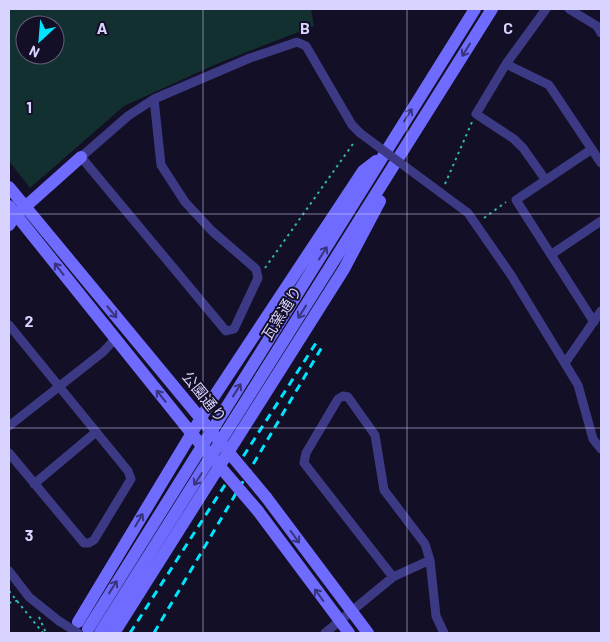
<svg xmlns="http://www.w3.org/2000/svg" width="610" height="642" font-family="Barlow,'Noto Sans JP',sans-serif">
<style>
.green{fill:#12302f;fill-rule:evenodd}
.lines{fill:none;stroke-linecap:round;stroke-linejoin:round}
.path{stroke:#2fb8b0;stroke-width:2;stroke-dasharray:2.5 4;stroke-linecap:butt}
.street{stroke:#3d3a85;stroke-width:9}
.secondary{stroke:#6f6bff;stroke-width:12}
.rail{stroke:#00e5ff;stroke-width:3;stroke-dasharray:8 6;stroke-linecap:butt}
.street-bridge{stroke:#3d3a85;stroke-width:9}
.secondary-bridge{stroke:#6f6bff;stroke-width:12}
.oneway{stroke:#38347d}
.grid{fill:none;stroke:#d9d4ff;stroke-width:1;stroke-opacity:0.55}
.labels{text-anchor:middle;stroke-width:4;stroke-linejoin:round;paint-order:stroke}
.street-label{font-size:15px;fill:#d9d4ff;stroke:#130f26}
.grid-label{font-size:16px;text-anchor:middle;font-weight:bold;fill:#d9d4ff;stroke:#130f26;stroke-width:4;stroke-linejoin:round;paint-order:stroke}
</style>
<rect width="100%" height="100%" fill="#130f26"/>
<path class="green" d="M9 9H311L314 26 219 63 124 106 30 188 9 161ZM25 25H55V55H25Z"/>
<g class="lines">
<path class="path" d="M445 184 472 122
M484 218 506 202
M265 268 355 141
M9 591 43 633
M9 603 20 600
M39 617 46 633"/>
<path class="street" d="M569 9 597 26 601 33
M506 64 549 85 601 163
M154 99 161 165 185 202 212 231 256 269 258 278 234 329 226 331 81 157 128 116 154 99 250 58 297 42 306 46 352 125 360 133
M592 149 516 200 594 322
M545 179 523 148 514 139 476 114 506 64 546 9
M441 193 468 213 511 275 578 385 593 439 601 449
M552 254 601 221
M9 325 128 471 131 479 94 540 89 543H84L9 453
M565 363 601 311
M9 426 103 352 115 339
M34 484 96 432
M9 571 29 597 59 621
M393 577 304 463 306 453 338 399 343 396 348 397 375 435 384 490 425 544 430 560 436 616 444 633
M325 633 393 577 430 560"/>
<path class="secondary" d="M9 187 201 419
M9 206 192 434
M9 225 16 215 81 157
M266 497 368 633
M258 511 349 633
M78 622 213 398 363 171 376 161
M88 629 475 9
M100 633 492 9
M114 633 344 269 380 201"/>
<path class="rail" d="M130 633 316 343
M154 633 322 347"/>
<path class="street-bridge" d="M360 133 441 193
M59 621 78 633"/>
<path class="secondary-bridge" d="M201 419 266 497
M192 434 258 511"/>
</g>
<defs><path id="oneway-shaft" d="M-6 0H5M1.5-3L5.5 0L1.5 3" fill="none" stroke-width="1.6" stroke-linecap="round" stroke-linejoin="round" transform="scale(1.25)"/></defs>
<g class="oneway">
<use href="#oneway-shaft" transform="translate(466 50) rotate(122)"/>
<use href="#oneway-shaft" transform="translate(408 115) rotate(-58)"/>
<use href="#oneway-shaft" transform="translate(323 253) rotate(-58)"/>
<use href="#oneway-shaft" transform="translate(59 269) rotate(-128)"/>
<use href="#oneway-shaft" transform="translate(112 312) rotate(50)"/>
<use href="#oneway-shaft" transform="translate(302 312) rotate(122)"/>
<use href="#oneway-shaft" transform="translate(237 390) rotate(-58)"/>
<use href="#oneway-shaft" transform="translate(161 396) rotate(-129)"/>
<use href="#oneway-shaft" transform="translate(198 479) rotate(123)"/>
<use href="#oneway-shaft" transform="translate(139 520) rotate(-59)"/>
<use href="#oneway-shaft" transform="translate(295 537) rotate(54)"/>
<use href="#oneway-shaft" transform="translate(113 587) rotate(-58)"/>
<use href="#oneway-shaft" transform="translate(319 595) rotate(-126)"/>
</g>
<path class="grid" d="M203 9V633M407 9V633M9 214H601M9 428H601"/>
<g class="labels">
<g class="street-label">
<text transform="translate(282 313) rotate(-58)" y="5">瓦窯通り</text>
<text transform="translate(204 397) rotate(51)" y="5">公園通り</text>
</g>
</g>
<g class="grid-label">
<text x="102" y="34">A</text>
<text x="305" y="34">B</text>
<text x="508" y="34">C</text>
<text x="29" y="113">1</text>
<text x="29" y="327">2</text>
<text x="29" y="541">3</text>
</g>
<rect width="610" height="642" fill="none" stroke="#d9d4ff" stroke-width="20"/>
<g transform="translate(40 40) rotate(206)"><circle r="24" fill="#130f26" stroke="#625e7d"/>
<path d="M0-4L9 19L0 12L-9 19Z" fill="#00e5ff"/>
<text y="-8" font-size="14" font-weight="bold" text-anchor="middle" fill="#d9d4ff">N</text>
</g>
</svg>
